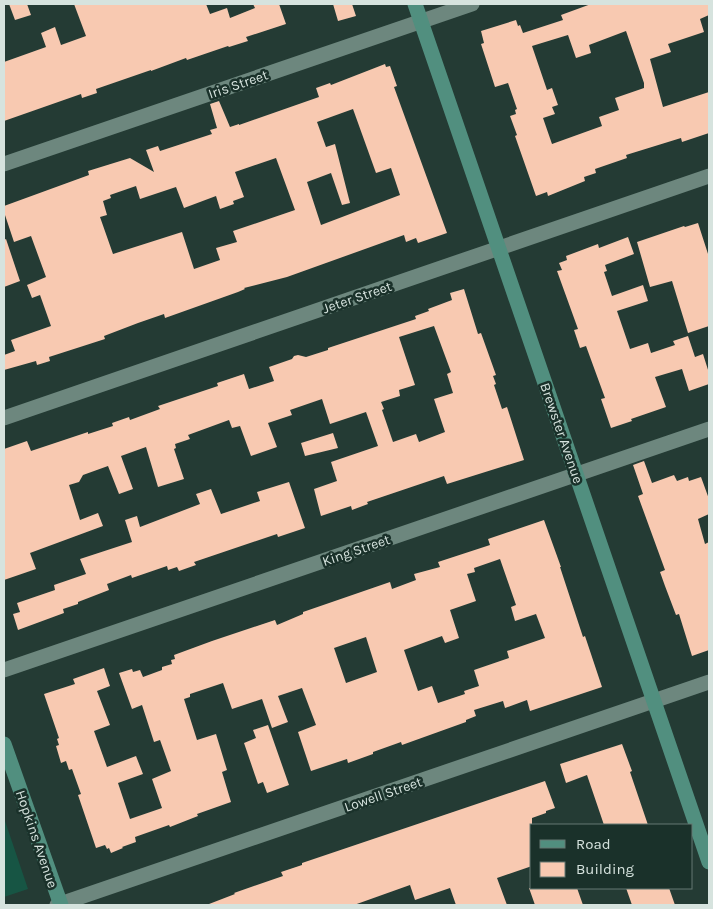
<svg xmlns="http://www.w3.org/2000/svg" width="713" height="909" font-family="Karla,sans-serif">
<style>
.green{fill:#175544}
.building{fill:#f8c9b1;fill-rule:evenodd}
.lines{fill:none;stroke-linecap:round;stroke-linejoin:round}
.street{stroke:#6d877e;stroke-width:15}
.secondary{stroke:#518f7f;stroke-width:15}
.labels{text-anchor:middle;stroke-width:5;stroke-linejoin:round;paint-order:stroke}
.street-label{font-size:14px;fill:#d6e3de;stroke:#1a312a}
</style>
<rect width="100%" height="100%" fill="#243b34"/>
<path class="green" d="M4 818 28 889 4 897Z"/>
<path class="building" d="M9 4H27L31 15 15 20Z
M74 4H206L210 14 227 8 230 18 255 8 253 4H279L286 24 246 37 248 41 229 47 228 46 187 60 186 58 151 71V70L96 89 97 93 82 98 81 94 4 121V62L46 47 41 33 55 27 61 45 86 36Z
M333 4H352L356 16 338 21Z
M591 4H709V15L700 19 704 32 668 44 671 52 650 59 663 107 709 92V133L682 142 681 138 626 155 627 158 595 169 596 173 584 177 585 181 548 196 547 192 536 196 515 136 517 135 510 116 516 114 515 110 517 109 508 83 495 87 481 44 484 43 481 31 516 20 518 26 520 25 523 33 563 20 561 15ZM626 31 644 83V88L615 98 619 110 599 117 602 126 552 144 543 118 555 114 552 107 558 105 552 88 547 90 532 46 568 35 576 58 591 53 589 45Z
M385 64 386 67 390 66 397 86 394 87 447 233 418 243 416 238 406 242 404 235 287 277 244 288 245 289 238 292 165 318 164 314 138 323 104 336 105 339 49 357 50 361 37 365 36 361 4 370V355L15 351 11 340 51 326 40 295 32 298 27 285 46 277 31 236 14 242 4 212V206L89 175 88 171 130 158 154 172 146 150 158 146 160 151 212 134 210 130 217 128 210 104 219 101 230 127 239 124V125L319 97 316 88 330 83 331 85ZM353 109 376 173 391 168 400 195 321 225 307 182 331 173 342 205 350 203 335 144 326 147 317 122ZM276 158 295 210 233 231 237 242 216 248 220 260 194 269 182 232 113 254 100 217 107 215 103 201 111 198 110 195 136 186 140 199 176 187 184 208 216 196 220 209 234 204 233 201 244 197 235 172Z
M698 223 709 257V326L688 333 672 281 650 287 637 242 684 226 685 227Z
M628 237 634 254 605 265 607 271 604 272 612 296 643 285 648 301 617 311 630 349 648 343 651 353 675 345 673 341 688 336 695 357 703 354 709 373V384L689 391 682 369 655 377 666 407 631 419 632 421 611 428 601 399 605 398 586 346 580 348 574 330 578 329 557 271 562 270 559 263 567 260 566 256 598 244 599 248Z
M6 239 20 281 4 287V240Z
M464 289 478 334 481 333 496 375 493 376 496 384 494 385 502 409 507 407 524 460 447 484 444 476 367 502 368 504 352 510 351 506 321 516 314 489 337 481 331 462 378 446 366 412 330 424 322 399 290 410 292 415 268 423 277 447 251 456 240 426 232 428 229 420 188 435 190 439 175 444 176 448 174 449 184 479 158 487 146 447 121 456 133 489 119 494 108 466 83 475 79 482 69 485 80 520 98 513 103 526 30 553 36 569 4 580V449L27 441 31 451 88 432V434L113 426 112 423 129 417 130 420 160 409 158 406 218 386 217 383 244 374 249 389 274 381 269 367 292 359 294 356 298 355 306 357 328 350V348L416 319 415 316 429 311 428 309 452 300 450 293ZM434 326 451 372 447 374 453 393 434 399 445 432 419 442 416 434 393 442 382 410 384 409 381 402 400 396 399 390 415 385 399 337Z
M333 433 338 448 305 456 301 443Z
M644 461 652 483 674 475 677 481 688 477 689 481 701 477 709 499V514L698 519 705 544 709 542V650L692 656 679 614 676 615 665 586 660 572 665 570 638 496 643 494 633 465Z
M289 482 305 528 278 537 277 534 194 562 196 565 179 571 177 567 168 570 167 566 132 578 131 575 107 584 109 590 78 602V604L63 609 64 613 18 630 13 614 20 612 17 603 55 590 54 585 86 574 80 559 132 542 125 520 137 516 140 527 200 504 196 494 211 489 221 514 260 501 257 492Z
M544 520 561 567H560L583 637 585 636 602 687 530 711 527 700 505 708 503 701 474 710 476 716 466 720V722L402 745 401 742 373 752V754L348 763 347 759 311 771 298 732 316 725 302 688 278 696 288 722 272 728 262 699 232 709 223 683 190 694V697L184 699 197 740 216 734 227 770 222 772 231 802 197 814 198 816 170 827 169 825 135 837 136 842 122 847 123 848 111 853 109 848 107 849 105 845 96 848 78 795 81 794 72 769 69 770 66 761 61 763 56 746 59 745 57 739 59 738 44 694 75 684 73 679 104 668 110 686 97 691 110 725 94 731 107 767 136 756 143 774 118 783 130 819 162 808 152 779 171 771 160 740 154 742 142 705 132 709 119 673 132 669 133 672 140 670 143 677 162 670V667L172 664 171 660 175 659 174 655 212 641 275 620 277 625 303 614V612L390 582 392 589 416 580 414 574 440 567 438 562 490 545 488 539ZM500 559 516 605 511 607 515 621 536 614 545 638 507 651 509 658 474 670 479 686 464 691 465 694 438 703 432 686 418 691 404 650 442 636 445 643 459 638 450 610 476 601 467 574 475 572 474 568ZM366 637 377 672 346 683 334 648Z
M268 725 289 785 267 793 263 782 258 784 244 743 256 738 253 730Z
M622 744 632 771 630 772 648 825H604L587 775 566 783 560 764Z
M545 781 555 808 546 811V813L532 818V866L497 878 507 905H456L450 888 415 900 410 885 354 905H210L209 904 235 894 234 893 283 876 281 872 302 865V863Z
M529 888H577L583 905H535Z
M626 888H669L675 905H632Z"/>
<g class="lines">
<path class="street" d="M4 164 472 4
M4 418 709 176
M4 670 709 429
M57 905 709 682"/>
<path class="secondary" d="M415 4 709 862
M4 744 61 905"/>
</g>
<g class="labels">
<g class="street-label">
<text transform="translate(238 84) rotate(-19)" y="5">Iris Street</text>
<text transform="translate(357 297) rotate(-19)" y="5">Jeter Street</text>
<text transform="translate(562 433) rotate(71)" y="5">Brewster Avenue</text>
<text transform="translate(356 550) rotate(-19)" y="5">King Street</text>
<text transform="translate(383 794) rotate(-19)" y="5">Lowell Street</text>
<text transform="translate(37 839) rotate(71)" y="5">Hopkins Avenue</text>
</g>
</g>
<rect width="713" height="909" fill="none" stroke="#d6e3de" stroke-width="10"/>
<rect x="530" y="824" width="162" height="65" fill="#1a312a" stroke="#657872"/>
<rect x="540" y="840" width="25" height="8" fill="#518f7f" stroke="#657872"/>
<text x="576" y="849" font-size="15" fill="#d6e3de">Road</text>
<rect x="540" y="862" width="25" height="15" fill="#f8c9b1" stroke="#657872"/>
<text x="576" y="874" font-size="15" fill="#d6e3de">Building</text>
</svg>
